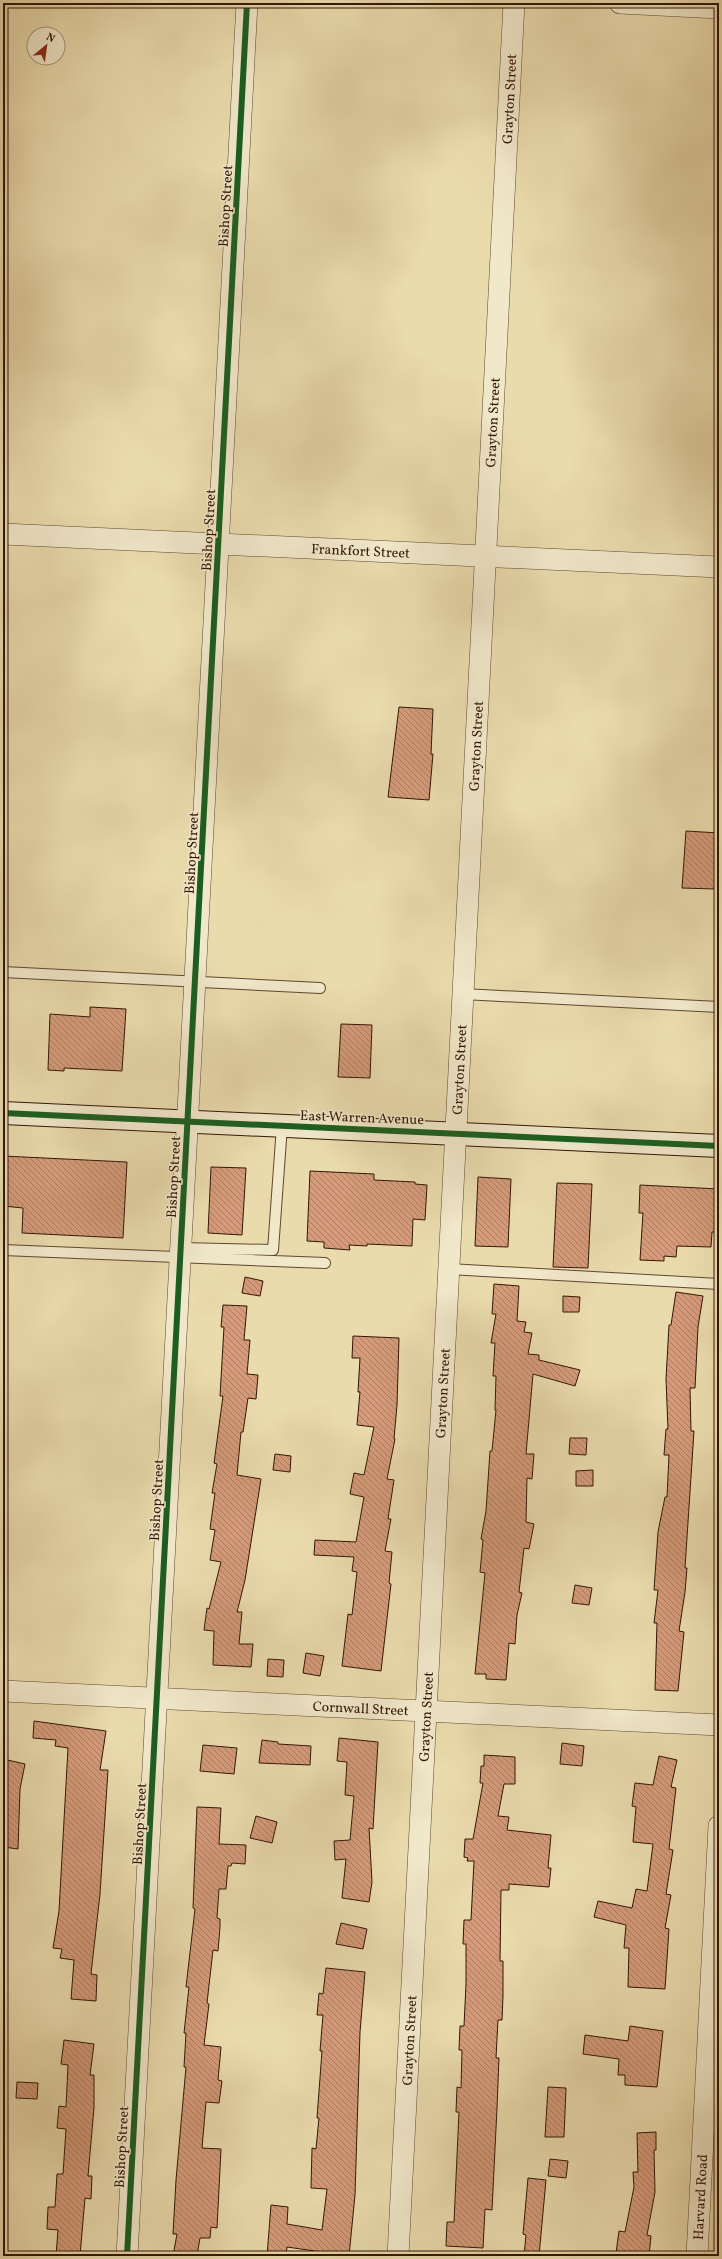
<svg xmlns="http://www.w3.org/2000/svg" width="722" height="2259" font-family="Vollkorn,serif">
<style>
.building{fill:url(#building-back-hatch);stroke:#321605}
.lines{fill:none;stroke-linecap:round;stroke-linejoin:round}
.service-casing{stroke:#60472f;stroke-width:12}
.minor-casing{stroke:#60472f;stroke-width:22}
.secondary-casing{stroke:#321605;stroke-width:24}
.service{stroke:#f1e8ca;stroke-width:10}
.minor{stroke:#f1e8ca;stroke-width:21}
.secondary{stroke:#f1e8ca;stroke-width:22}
.cycleway-casing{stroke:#f1e8ca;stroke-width:8}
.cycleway{stroke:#1b5e20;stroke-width:6}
.labels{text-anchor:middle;stroke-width:3;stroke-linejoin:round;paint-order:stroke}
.street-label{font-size:14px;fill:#321605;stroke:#f1e8ca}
</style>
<defs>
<pattern id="building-back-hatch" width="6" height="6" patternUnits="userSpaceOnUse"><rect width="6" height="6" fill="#d59b7a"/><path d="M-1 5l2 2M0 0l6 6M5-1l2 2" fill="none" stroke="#ad7d62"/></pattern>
</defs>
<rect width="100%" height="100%" fill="#eadbad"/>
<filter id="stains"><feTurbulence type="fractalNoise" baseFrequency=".005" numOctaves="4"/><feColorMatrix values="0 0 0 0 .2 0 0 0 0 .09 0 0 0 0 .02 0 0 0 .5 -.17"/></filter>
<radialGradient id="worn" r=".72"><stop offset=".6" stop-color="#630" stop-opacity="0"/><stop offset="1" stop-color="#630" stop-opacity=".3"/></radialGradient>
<path class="building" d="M399 707 433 709 431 754H433L429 800 388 797Z
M686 831 719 833V879H716L715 889 682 888Z
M90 1007 126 1009 122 1071 64 1068V1071L48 1070 50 1014 90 1017Z
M341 1024 372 1025 370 1078 338 1077Z
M3 1156 127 1162 123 1238 22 1233 23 1208 3 1206Z
M211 1167 246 1168 242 1235 208 1233Z
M310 1171 374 1174V1180L415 1182V1184L427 1185 425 1220 413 1219 412 1246 367 1244V1246L349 1245 350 1250 324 1248V1242L307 1241Z
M478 1177 511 1179 508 1247 475 1246Z
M557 1183 592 1184 588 1268 553 1267Z
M640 1185 719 1189V1232H712L711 1247 677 1246 676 1257 664 1256V1261L640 1260 643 1213H639Z
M245 1277 263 1281 260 1296 242 1293Z
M494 1284 519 1286 517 1321 526 1322 524 1332 532 1333 528 1354 539 1355V1360L580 1370 575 1386 533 1374 526 1454H534L532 1479 527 1478 526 1522 534 1524 529 1549 524 1548 519 1592 522 1593 517 1615 515 1644 509 1643 506 1680 486 1679V1674H475L485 1573 480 1572 483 1540 481 1539 486 1511 490 1451H492L496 1410H495L496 1376H493L495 1343H491L496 1314H492Z
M676 1292 703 1296 698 1327 695 1388H690L691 1431H694L685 1568H687L685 1592 679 1631 684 1632 678 1691 655 1690 657 1623H654L658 1590H654L658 1532 665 1497H667L669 1455H664L666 1429H668L666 1379 669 1325H671Z
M563 1296 580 1297 579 1312H563Z
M223 1305 247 1306 244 1340H250L247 1374 258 1375 256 1399 248 1398 243 1432H241L237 1475 261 1479 245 1580 237 1612H242L239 1644H253L251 1667 213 1665 214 1631 204 1630 207 1608 209 1609 221 1562 210 1560 215 1530 210 1529 215 1493H212L217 1464 214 1463 223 1396H220L224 1327H221Z
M353 1336 399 1338 397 1405 394 1439H395L387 1479 394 1480 388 1519H391L385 1551 392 1552 389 1583 391 1584 381 1671 342 1666 348 1614 352 1615 357 1572 352 1571 354 1557 314 1555 315 1540 356 1542 364 1497 350 1494 354 1473 364 1475 374 1427 357 1425 360 1392H358L360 1358H352Z
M570 1438H587L586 1455 569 1454Z
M275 1454 291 1456 290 1472 273 1470Z
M593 1470V1486H576V1471Z
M575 1585 592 1588 589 1605 572 1603Z
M306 1653 324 1656 320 1676 303 1673Z
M268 1659 284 1660 283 1677 267 1676Z
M34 1721 106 1731 100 1770H108L100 1894 91 1974 97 1975 96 2001 71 1999 74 1960 60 1958 62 1949 53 1948 59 1911 68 1748 55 1746 56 1740 33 1738Z
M339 1738 378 1742 373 1829 369 1828 372 1882 369 1902 342 1898 346 1859 335 1860 334 1841 350 1840 354 1796 345 1795 347 1762 337 1761Z
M262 1740 278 1742V1744L311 1746 310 1765 259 1763Z
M562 1743 584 1746 582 1766 560 1764Z
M203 1745 237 1748 234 1774 200 1771Z
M484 1755 515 1757V1784H504L498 1816 509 1817 507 1830 551 1835 548 1868H551L549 1887 509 1884V1890H501L500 1961H503V1996L502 2020H498L496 2058H499L497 2108 492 2210 485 2209 483 2248 446 2246 447 2222H454L459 2112H456L457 2087 461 2088 462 2050H459L460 2026H464L466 1984V1944H463L464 1920H471L474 1861H467L468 1858 464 1857 465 1839H473L483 1783H480L481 1766H484Z
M659 1756 677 1760 671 1787 676 1788 669 1849 673 1850 666 1894 671 1895 665 1928 669 1929 665 1989 628 1987 629 1948H624L626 1925 594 1917 598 1901 632 1908 636 1889 647 1891 653 1844 633 1842 636 1807 632 1806 635 1783 653 1785Z
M3 1759 25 1764 20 1789 18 1849 3 1847Z
M197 1807 221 1808 219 1844 246 1845 245 1864 232 1863 231 1866H228L226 1889H219L217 1918 220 1919V1927L218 1951 213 1950 207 2003 209 2004 204 2045 221 2047 218 2080 222 2081 219 2103 206 2102 202 2148 221 2149 217 2228 211 2227 210 2238H200L197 2256H173L177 2234H173L176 2180 186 2067H184L186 2033H184L189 1987H186L195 1909 193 1908Z
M256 1816 277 1822 272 1843 250 1838Z
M341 1923 367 1929 363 1949 336 1944Z
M326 1968 365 1972 360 2032 355 2195 349 2256 287 2247 286 2256H267L271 2205 288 2207 287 2224 322 2230 327 2189 311 2188 312 2148 316 2149 319 2118H317L322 2051H320L323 2015H317L319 1993 323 1994Z
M630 2026 663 2031 657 2087 625 2085V2075H618L619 2059 583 2054 585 2035 628 2041Z
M64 2040 94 2044 90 2075H94V2108L88 2176H92L91 2199 85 2198 80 2256H56L58 2230 47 2229 48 2207H55L57 2174H63L66 2129 57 2128 59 2106 66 2107 68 2065 61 2064Z
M17 2082 38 2083 37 2099 16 2098Z
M548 2087 566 2088 564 2137H545Z
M656 2132V2150H654L655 2192 647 2235 651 2236 649 2256 616 2253 619 2231 625 2232 634 2187 633 2172H638L637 2133Z
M550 2159 568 2161 566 2178 548 2176Z
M528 2178 546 2180 539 2256H524L526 2235 523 2234Z"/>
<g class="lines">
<defs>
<path id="service" d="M3 972 320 988
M463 994 719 1007
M181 1248 273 1250 282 1126
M3 1250 325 1263
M449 1269 719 1284"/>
<g id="minor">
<path d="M620 3 719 8"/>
<path id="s1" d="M3 534 719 567"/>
<path id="s2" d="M3 1691 719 1725"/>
<path d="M127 2256 247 3"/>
<path id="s3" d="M398 2256 514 3"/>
<path id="s4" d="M697 2256 719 1826"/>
</g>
<path id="secondary" d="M3 1113 719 1146"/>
</defs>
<use href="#service" class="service-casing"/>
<use href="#minor" class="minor-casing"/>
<use href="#secondary" class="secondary-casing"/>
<use href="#service" class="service"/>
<use href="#minor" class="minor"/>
<use href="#secondary" class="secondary"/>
<defs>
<path id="cycleway" d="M3 1113 719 1146
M127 2256 247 3"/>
</defs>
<use href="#cycleway" class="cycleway-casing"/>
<use href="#cycleway" class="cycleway"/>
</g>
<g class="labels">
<g class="street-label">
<text dy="5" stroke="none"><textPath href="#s3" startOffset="2160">Grayton Street</textPath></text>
<text transform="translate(225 206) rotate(-87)" y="5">Bishop Street</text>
<text dy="5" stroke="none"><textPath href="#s3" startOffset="1836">Grayton Street</textPath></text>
<text transform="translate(208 530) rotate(-87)" y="5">Bishop Street</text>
<text dy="5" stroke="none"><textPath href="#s1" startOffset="358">Frankfort Street</textPath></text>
<text dy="5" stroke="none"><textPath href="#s3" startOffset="1512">Grayton Street</textPath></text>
<text transform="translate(191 853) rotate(-87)" y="5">Bishop Street</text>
<text dy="5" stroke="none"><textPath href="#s3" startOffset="1188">Grayton Street</textPath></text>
<text transform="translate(362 1117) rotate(2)" y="5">East Warren Avenue</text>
<text transform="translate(173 1177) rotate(-87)" y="5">Bishop Street</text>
<text dy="5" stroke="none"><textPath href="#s3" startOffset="864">Grayton Street</textPath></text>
<text transform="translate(156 1500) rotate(-87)" y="5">Bishop Street</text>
<text dy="5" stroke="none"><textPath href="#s2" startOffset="358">Cornwall Street</textPath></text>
<text dy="5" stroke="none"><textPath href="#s3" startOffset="540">Grayton Street</textPath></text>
<text transform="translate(139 1824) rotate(-87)" y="5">Bishop Street</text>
<text dy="5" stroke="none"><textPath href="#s3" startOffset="216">Grayton Street</textPath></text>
<text transform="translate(121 2147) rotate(-87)" y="5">Bishop Street</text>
<text dy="5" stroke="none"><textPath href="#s4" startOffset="59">Harvard Road</textPath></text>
</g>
</g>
<rect width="722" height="2259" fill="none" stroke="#eadbad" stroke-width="16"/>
<rect x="4" y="4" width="714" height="2251" fill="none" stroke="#321605" stroke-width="2"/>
<rect x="8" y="8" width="706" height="2243" fill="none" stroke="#321605"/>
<g transform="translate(46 46) rotate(29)"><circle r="19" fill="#f1e8ca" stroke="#a5947b"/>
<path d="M0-3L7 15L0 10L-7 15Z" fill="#8f2418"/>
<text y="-6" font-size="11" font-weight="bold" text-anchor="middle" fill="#321605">N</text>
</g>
<rect width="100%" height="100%" filter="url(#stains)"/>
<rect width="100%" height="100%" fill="url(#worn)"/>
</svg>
